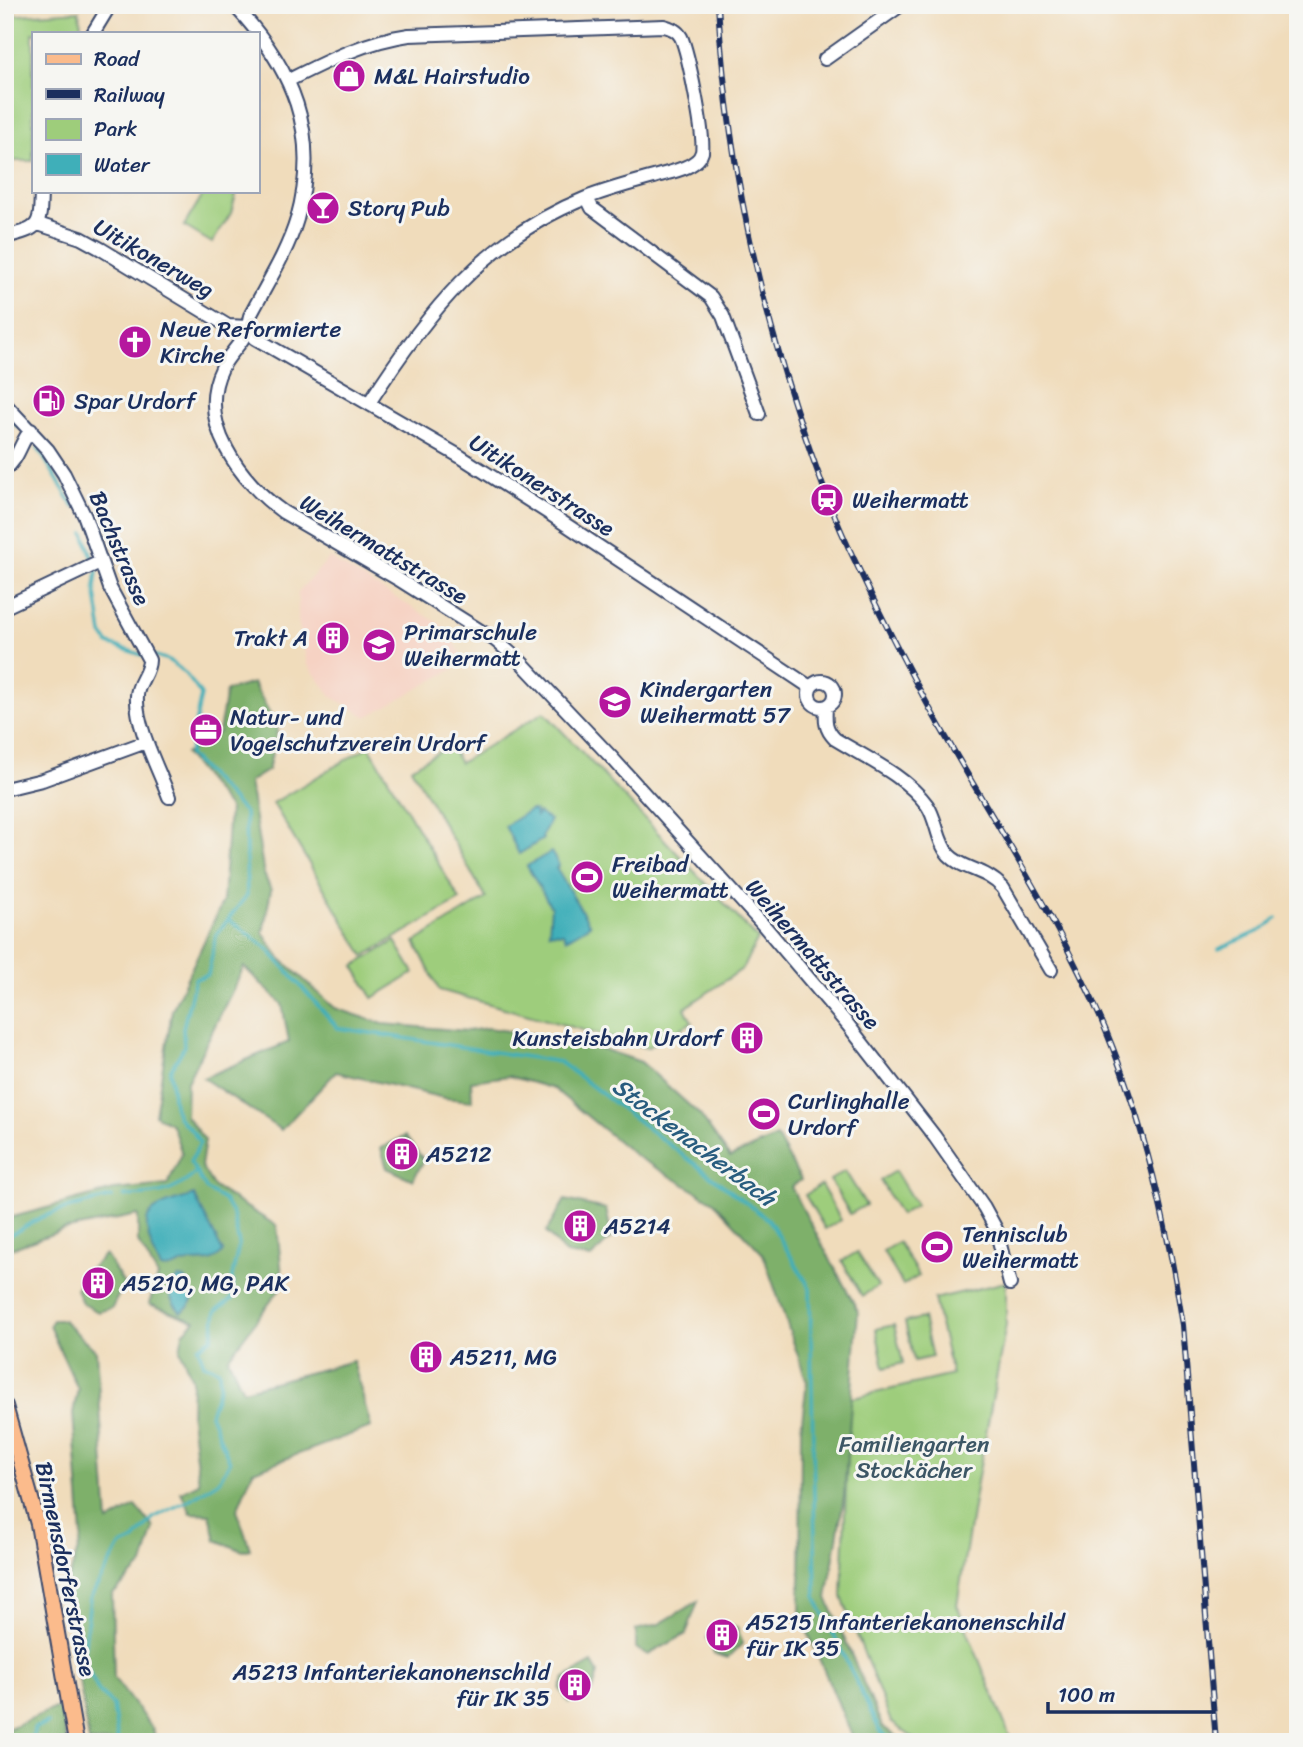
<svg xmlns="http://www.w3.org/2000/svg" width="1303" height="1747" font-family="Sriracha,sans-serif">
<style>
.built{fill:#f6d2c3}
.green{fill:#9ecd7b;stroke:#5c7e6c;stroke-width:2}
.forest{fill:#7eb06b;stroke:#4c7064;stroke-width:2}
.water{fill:#3fafb9;stroke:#2d6f8c;stroke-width:2}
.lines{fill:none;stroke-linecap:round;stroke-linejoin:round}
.stream{stroke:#3fafb9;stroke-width:3.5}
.minor-casing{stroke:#3b496c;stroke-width:16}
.major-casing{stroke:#3b496c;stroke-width:18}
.minor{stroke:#fff;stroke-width:12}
.major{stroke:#fbbb8c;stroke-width:14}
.rail-casing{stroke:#1b2f5e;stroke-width:6}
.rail{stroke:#f6f6f2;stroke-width:3.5;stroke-dasharray:10;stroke-linecap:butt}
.labels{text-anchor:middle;stroke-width:6;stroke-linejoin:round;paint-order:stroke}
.poi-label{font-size:23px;fill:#1b2f5e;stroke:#f6f6f2;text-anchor:start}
.street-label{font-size:23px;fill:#1b2f5e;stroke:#f6f6f2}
.park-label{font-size:23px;fill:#3c5665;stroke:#f6f6f2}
.water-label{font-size:24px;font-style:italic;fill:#285c7e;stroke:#f6f6f2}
</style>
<rect width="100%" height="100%" fill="#f6f6f2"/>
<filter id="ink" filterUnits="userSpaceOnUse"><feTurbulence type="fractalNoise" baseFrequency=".0143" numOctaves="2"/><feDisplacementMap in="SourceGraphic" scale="14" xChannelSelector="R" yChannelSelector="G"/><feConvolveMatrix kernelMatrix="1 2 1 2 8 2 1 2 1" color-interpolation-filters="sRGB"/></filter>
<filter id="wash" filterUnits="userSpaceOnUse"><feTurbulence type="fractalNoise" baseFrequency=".00686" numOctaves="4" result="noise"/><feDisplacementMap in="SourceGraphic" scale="28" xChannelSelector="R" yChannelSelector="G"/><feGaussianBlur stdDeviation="1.57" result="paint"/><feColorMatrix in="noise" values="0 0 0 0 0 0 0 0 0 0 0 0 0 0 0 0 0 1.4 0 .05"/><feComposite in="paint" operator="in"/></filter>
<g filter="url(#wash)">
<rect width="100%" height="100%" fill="#f0dcbb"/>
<path class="built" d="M329 558 445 627 466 662 367 717 332 697 307 664 298 621V592Z"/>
<path class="green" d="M79 11 82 33H33V161H5V16Z
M205 191H237L231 213 212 243 184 226Z
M544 712 758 939 742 969 685 1008 692 1022 647 1048 439 990 415 942 486 898 411 768 449 745 460 763Z
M369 746 460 900 364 956 273 803Z
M395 941 414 973 373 998 354 966Z
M845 1171 866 1205 850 1214 830 1180Z
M895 1171 916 1205 900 1215 880 1180Z
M821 1185 841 1220 825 1229 805 1195Z
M898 1242 919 1276 903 1285 883 1251Z
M857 1252 878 1286 862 1296 842 1261Z
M1006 1282V1325L977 1482 957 1605 1012 1742H919L891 1722 842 1597 849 1399 952 1375 934 1299Z
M923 1318 932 1357 914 1361 905 1322Z
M894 1325 903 1363 884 1368 876 1329Z"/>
<path class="forest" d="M253 683 278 728 268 770 249 782 264 874 271 890 263 933 280 958 335 1008 383 1024 468 1031 488 1028 579 1041 641 1062 700 1115 730 1157 777 1137 801 1180 791 1187 858 1311 844 1497 827 1598 882 1726 904 1742H858L853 1738 800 1614 801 1428 807 1382 763 1254 714 1202 636 1156 554 1089 509 1076 471 1081 472 1101 444 1098 336 1072 281 1130 203 1078 289 1042 282 1004 244 967 187 1082 186 1116 205 1140 201 1166 214 1187 277 1226 283 1285 228 1358 243 1390 353 1361 371 1427 253 1471 237 1510 250 1549 243 1551 216 1540 210 1514 191 1513 181 1492 199 1483 191 1418 192 1379 180 1350 183 1333 195 1321 149 1304 158 1276 138 1242V1215L63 1230 5 1251V1219L114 1190 167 1185 182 1154 172 1125 155 1115 172 1010 223 901 229 808 185 754 219 732 226 691Z
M405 1136 424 1160 413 1180 387 1168 381 1148Z
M565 1200 606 1209 612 1237 591 1258 566 1254 546 1232Z
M105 1254 124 1284 112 1308 98 1312 82 1303 76 1289 86 1273Z
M53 1320H63L96 1351 108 1522 136 1506 154 1528 143 1565 112 1595 114 1678 152 1728 157 1742H89L65 1591 82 1537 73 1413 78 1389 49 1326Z
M698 1601 686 1634 648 1655 636 1648V1630L659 1624Z
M720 1621 738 1628 742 1644 728 1658 714 1654 707 1638Z
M592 1663 598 1673 593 1690 569 1703 560 1689 565 1678Z
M60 1706 67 1742H5V1730Z"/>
<path class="water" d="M530 810 535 811 536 816 538 813 550 820 542 836 543 839 519 854 505 826Z
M551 852 559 865 556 868 590 925 566 939 563 933 549 932 551 907 527 866Z
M194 1195 223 1252C211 1267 200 1259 184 1263 175 1266 171 1270 161 1268 155 1256 140 1224 151 1213 161 1203 181 1200 194 1195Z
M178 1278 185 1279 193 1298 189 1306 181 1312C170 1301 164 1289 178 1278Z"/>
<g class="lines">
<path class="stream" d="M5 415 18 427
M38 448 74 507
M84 533 97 572 95 587 102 634 109 644 142 655
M229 920 266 947 338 1028 560 1062 769 1220 810 1288 816 1598 880 1731 893 1742
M1219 949 1262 930 1277 918
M124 1196C155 1195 172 1195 196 1173
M5 1238 42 1217 72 1207 112 1197
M13 1742 30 1738 35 1732 34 1728 48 1723
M118 1742 113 1705 99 1692 83 1660 90 1598 120 1546 135 1540 153 1518 189 1500 218 1482 230 1462 210 1414 220 1385 219 1370 204 1364 198 1347 212 1338 216 1311 232 1299V1277L239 1244 233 1215 224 1200 207 1190 190 1162 200 1143 193 1132 178 1117 174 1105 170 1071 184 1047 183 1028 195 979 208 975 216 935 247 895 245 813 189 755 201 695C188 675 174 657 149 655"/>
</g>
</g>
<g filter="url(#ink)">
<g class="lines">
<defs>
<path id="minor" d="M234 5C293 68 321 134 297 219 287 253 266 285 250 316 249 319 249 323 248 326 245 342 228 354 222 368 195 422 241 482 283 512L398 579 495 640 521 662 613 759 765 927 848 1025 935 1137 984 1207 996 1229 1010 1284
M93 33 110 5
M825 59 901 5
M289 80C327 61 366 41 409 35L664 26C671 28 677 30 681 37 688 52 705 136 702 152 701 155 699 159 696 161 686 170 669 172 657 176 633 183 609 189 586 198 484 239 426 314 369 403
M587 198 592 208 711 297 723 316 759 414
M38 224 81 238 101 249 228 326 248 327
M5 237C41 228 40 227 41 191
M248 327 255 338 461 457 547 512 810 687
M5 404 48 450 64 474 85 517 110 588 149 660C149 674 137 683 137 696 135 725 159 770 169 797
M5 469C19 459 20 442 31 430
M5 607 100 562
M809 694a13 13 0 1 1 26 0a13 13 0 1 1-26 0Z
M826 707C825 721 825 729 835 739 866 758 906 776 927 805 937 819 937 842 949 855 963 870 985 868 1003 888L1051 970
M5 789 42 780 146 742"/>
<path id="major" d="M5 1406 38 1524 76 1742"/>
</defs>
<use href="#minor" class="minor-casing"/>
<use href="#major" class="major-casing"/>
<use href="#minor" class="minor"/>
<use href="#major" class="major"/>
<defs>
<path id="rail" d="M718 5C726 143 753 278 796 409 813 460 831 512 855 561 881 616 909 672 939 725 996 826 1061 923 1106 1031 1145 1125 1167 1225 1183 1325L1216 1742"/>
</defs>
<use href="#rail" class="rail-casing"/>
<use href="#rail" class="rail"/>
</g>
</g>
<defs>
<symbol id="shop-disc" viewBox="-11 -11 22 22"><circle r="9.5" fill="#b5179e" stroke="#f6f6f2"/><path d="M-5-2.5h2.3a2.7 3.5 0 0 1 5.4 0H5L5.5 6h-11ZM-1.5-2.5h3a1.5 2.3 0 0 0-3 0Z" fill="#fff"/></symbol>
<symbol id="bar-disc" viewBox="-11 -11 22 22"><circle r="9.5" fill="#b5179e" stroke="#f6f6f2"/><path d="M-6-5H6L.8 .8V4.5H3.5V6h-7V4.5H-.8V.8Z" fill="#fff"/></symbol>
<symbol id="church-disc" viewBox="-11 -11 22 22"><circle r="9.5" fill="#b5179e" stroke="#f6f6f2"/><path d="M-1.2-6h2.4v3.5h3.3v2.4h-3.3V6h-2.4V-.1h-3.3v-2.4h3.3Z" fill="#fff"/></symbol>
<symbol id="fuel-disc" viewBox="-11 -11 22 22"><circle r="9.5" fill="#b5179e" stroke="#f6f6f2"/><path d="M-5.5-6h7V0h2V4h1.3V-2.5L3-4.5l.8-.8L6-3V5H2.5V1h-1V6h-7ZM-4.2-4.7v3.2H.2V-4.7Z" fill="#fff"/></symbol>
<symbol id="station-disc" viewBox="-11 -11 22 22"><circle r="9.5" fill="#b5179e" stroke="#f6f6f2"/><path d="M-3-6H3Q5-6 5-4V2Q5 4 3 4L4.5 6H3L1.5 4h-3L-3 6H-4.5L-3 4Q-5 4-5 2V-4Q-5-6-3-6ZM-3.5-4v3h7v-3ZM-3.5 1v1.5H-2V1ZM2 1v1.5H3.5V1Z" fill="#fff"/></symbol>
<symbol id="building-disc" viewBox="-11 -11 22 22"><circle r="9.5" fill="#b5179e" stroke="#f6f6f2"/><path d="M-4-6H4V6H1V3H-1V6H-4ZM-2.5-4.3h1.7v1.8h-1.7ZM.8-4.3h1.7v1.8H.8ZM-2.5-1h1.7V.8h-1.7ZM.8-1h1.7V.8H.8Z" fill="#fff"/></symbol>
<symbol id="school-disc" viewBox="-11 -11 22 22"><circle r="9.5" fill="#b5179e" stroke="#f6f6f2"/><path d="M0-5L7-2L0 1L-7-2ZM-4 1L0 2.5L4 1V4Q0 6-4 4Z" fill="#fff"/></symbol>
<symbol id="office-disc" viewBox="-11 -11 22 22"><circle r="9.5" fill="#b5179e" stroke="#f6f6f2"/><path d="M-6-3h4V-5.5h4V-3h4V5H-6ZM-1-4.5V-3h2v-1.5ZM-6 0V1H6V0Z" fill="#fff"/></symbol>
<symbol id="stadium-disc" viewBox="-11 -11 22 22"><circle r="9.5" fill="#b5179e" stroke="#f6f6f2"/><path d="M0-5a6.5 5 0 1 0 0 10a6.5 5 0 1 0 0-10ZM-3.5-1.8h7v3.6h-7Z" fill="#fff"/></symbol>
</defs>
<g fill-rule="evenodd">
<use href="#shop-disc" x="330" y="57" width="38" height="38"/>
<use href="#bar-disc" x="304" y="189" width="38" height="38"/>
<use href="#church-disc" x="116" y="323" width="38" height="38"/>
<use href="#fuel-disc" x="30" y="382" width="38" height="38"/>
<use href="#station-disc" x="808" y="481" width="38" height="38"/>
<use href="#building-disc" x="314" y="619" width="38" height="38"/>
<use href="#school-disc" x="360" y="626" width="38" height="38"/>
<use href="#school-disc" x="596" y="683" width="38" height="38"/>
<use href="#office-disc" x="187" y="711" width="38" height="38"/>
<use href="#stadium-disc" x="568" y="858" width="38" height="38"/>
<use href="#building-disc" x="728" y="1019" width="38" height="38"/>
<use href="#stadium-disc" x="745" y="1095" width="38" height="38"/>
<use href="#building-disc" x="383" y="1135" width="38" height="38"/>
<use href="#building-disc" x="561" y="1207" width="38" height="38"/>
<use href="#stadium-disc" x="918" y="1228" width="38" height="38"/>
<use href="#building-disc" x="79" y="1264" width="38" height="38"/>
<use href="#building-disc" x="407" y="1338" width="38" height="38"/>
<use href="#building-disc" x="703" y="1616" width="38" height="38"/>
<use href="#building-disc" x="556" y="1666" width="38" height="38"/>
</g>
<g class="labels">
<g class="poi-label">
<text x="374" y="84">M&amp;L Hairstudio</text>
<text x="348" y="216">Story Pub</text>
<text x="160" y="337">Neue Reformierte<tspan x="160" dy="26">Kirche</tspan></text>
<text x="74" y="409">Spar Urdorf</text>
<text x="852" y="508">Weihermatt</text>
<text x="404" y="640">Primarschule<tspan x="404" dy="26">Weihermatt</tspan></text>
<text x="308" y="646" text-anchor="end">Trakt A</text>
<text x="640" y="697">Kindergarten<tspan x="640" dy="26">Weihermatt 57</tspan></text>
<text x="230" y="725">Natur- und<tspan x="230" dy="26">Vogelschutzverein Urdorf</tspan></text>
<text x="612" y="872">Freibad<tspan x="612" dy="26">Weihermatt</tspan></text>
<text x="722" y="1046" text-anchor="end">Kunsteisbahn Urdorf</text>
<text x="788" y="1109">Curlinghalle<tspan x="788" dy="26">Urdorf</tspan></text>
<text x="426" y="1162">A5212</text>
<text x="604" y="1234">A5214</text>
<text x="962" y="1242">Tennisclub<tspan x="962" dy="26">Weihermatt</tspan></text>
<text x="122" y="1291">A5210, MG, PAK</text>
<text x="450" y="1365">A5211, MG</text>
<text x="746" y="1630">A5215 Infanteriekanonenschild<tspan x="746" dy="26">für IK 35</tspan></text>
<text x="550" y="1680" text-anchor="end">A5213 Infanteriekanonenschild<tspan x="550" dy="26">für IK 35</tspan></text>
</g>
<g class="street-label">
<text transform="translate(154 258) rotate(30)" y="8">Uitikonerweg</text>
<text transform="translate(542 485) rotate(33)" y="8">Uitikonerstrasse</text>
<text transform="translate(120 548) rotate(67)" y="8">Bachstrasse</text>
<text transform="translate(384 549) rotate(31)" y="8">Weihermattstrasse</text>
<text transform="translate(813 954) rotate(49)" y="8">Weihermattstrasse</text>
<text transform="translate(66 1569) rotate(78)" y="8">Birmensdorferstrasse</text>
</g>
<g class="park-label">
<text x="914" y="1452">Familiengarten<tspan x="914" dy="26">Stockächer</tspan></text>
</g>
<g class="water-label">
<text transform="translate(694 1142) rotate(37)" y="8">Stockenacherbach</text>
</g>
</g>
<rect width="1303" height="1747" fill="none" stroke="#f6f6f2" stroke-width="28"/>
<rect x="32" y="32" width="228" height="161" fill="#f6f6f2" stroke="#9ea6b7" stroke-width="2"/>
<rect x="46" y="54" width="35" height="10" fill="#fbbb8c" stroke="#9ea6b7" stroke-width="2"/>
<text x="94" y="66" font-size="21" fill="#1b2f5e">Road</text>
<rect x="46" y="89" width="35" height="10" fill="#1b2f5e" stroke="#9ea6b7" stroke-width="2"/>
<text x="94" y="102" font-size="21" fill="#1b2f5e">Railway</text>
<rect x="46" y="119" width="35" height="21" fill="#9ecd7b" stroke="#9ea6b7" stroke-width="2"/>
<text x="94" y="136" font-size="21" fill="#1b2f5e">Park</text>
<rect x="46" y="154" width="35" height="21" fill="#3fafb9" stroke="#9ea6b7" stroke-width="2"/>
<text x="94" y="172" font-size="21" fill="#1b2f5e">Water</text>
<path d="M1048 1702v10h166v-10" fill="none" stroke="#1b2f5e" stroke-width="3.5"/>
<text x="1058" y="1702" font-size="21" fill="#1b2f5e" stroke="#f6f6f2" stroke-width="5" paint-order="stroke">100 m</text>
</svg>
